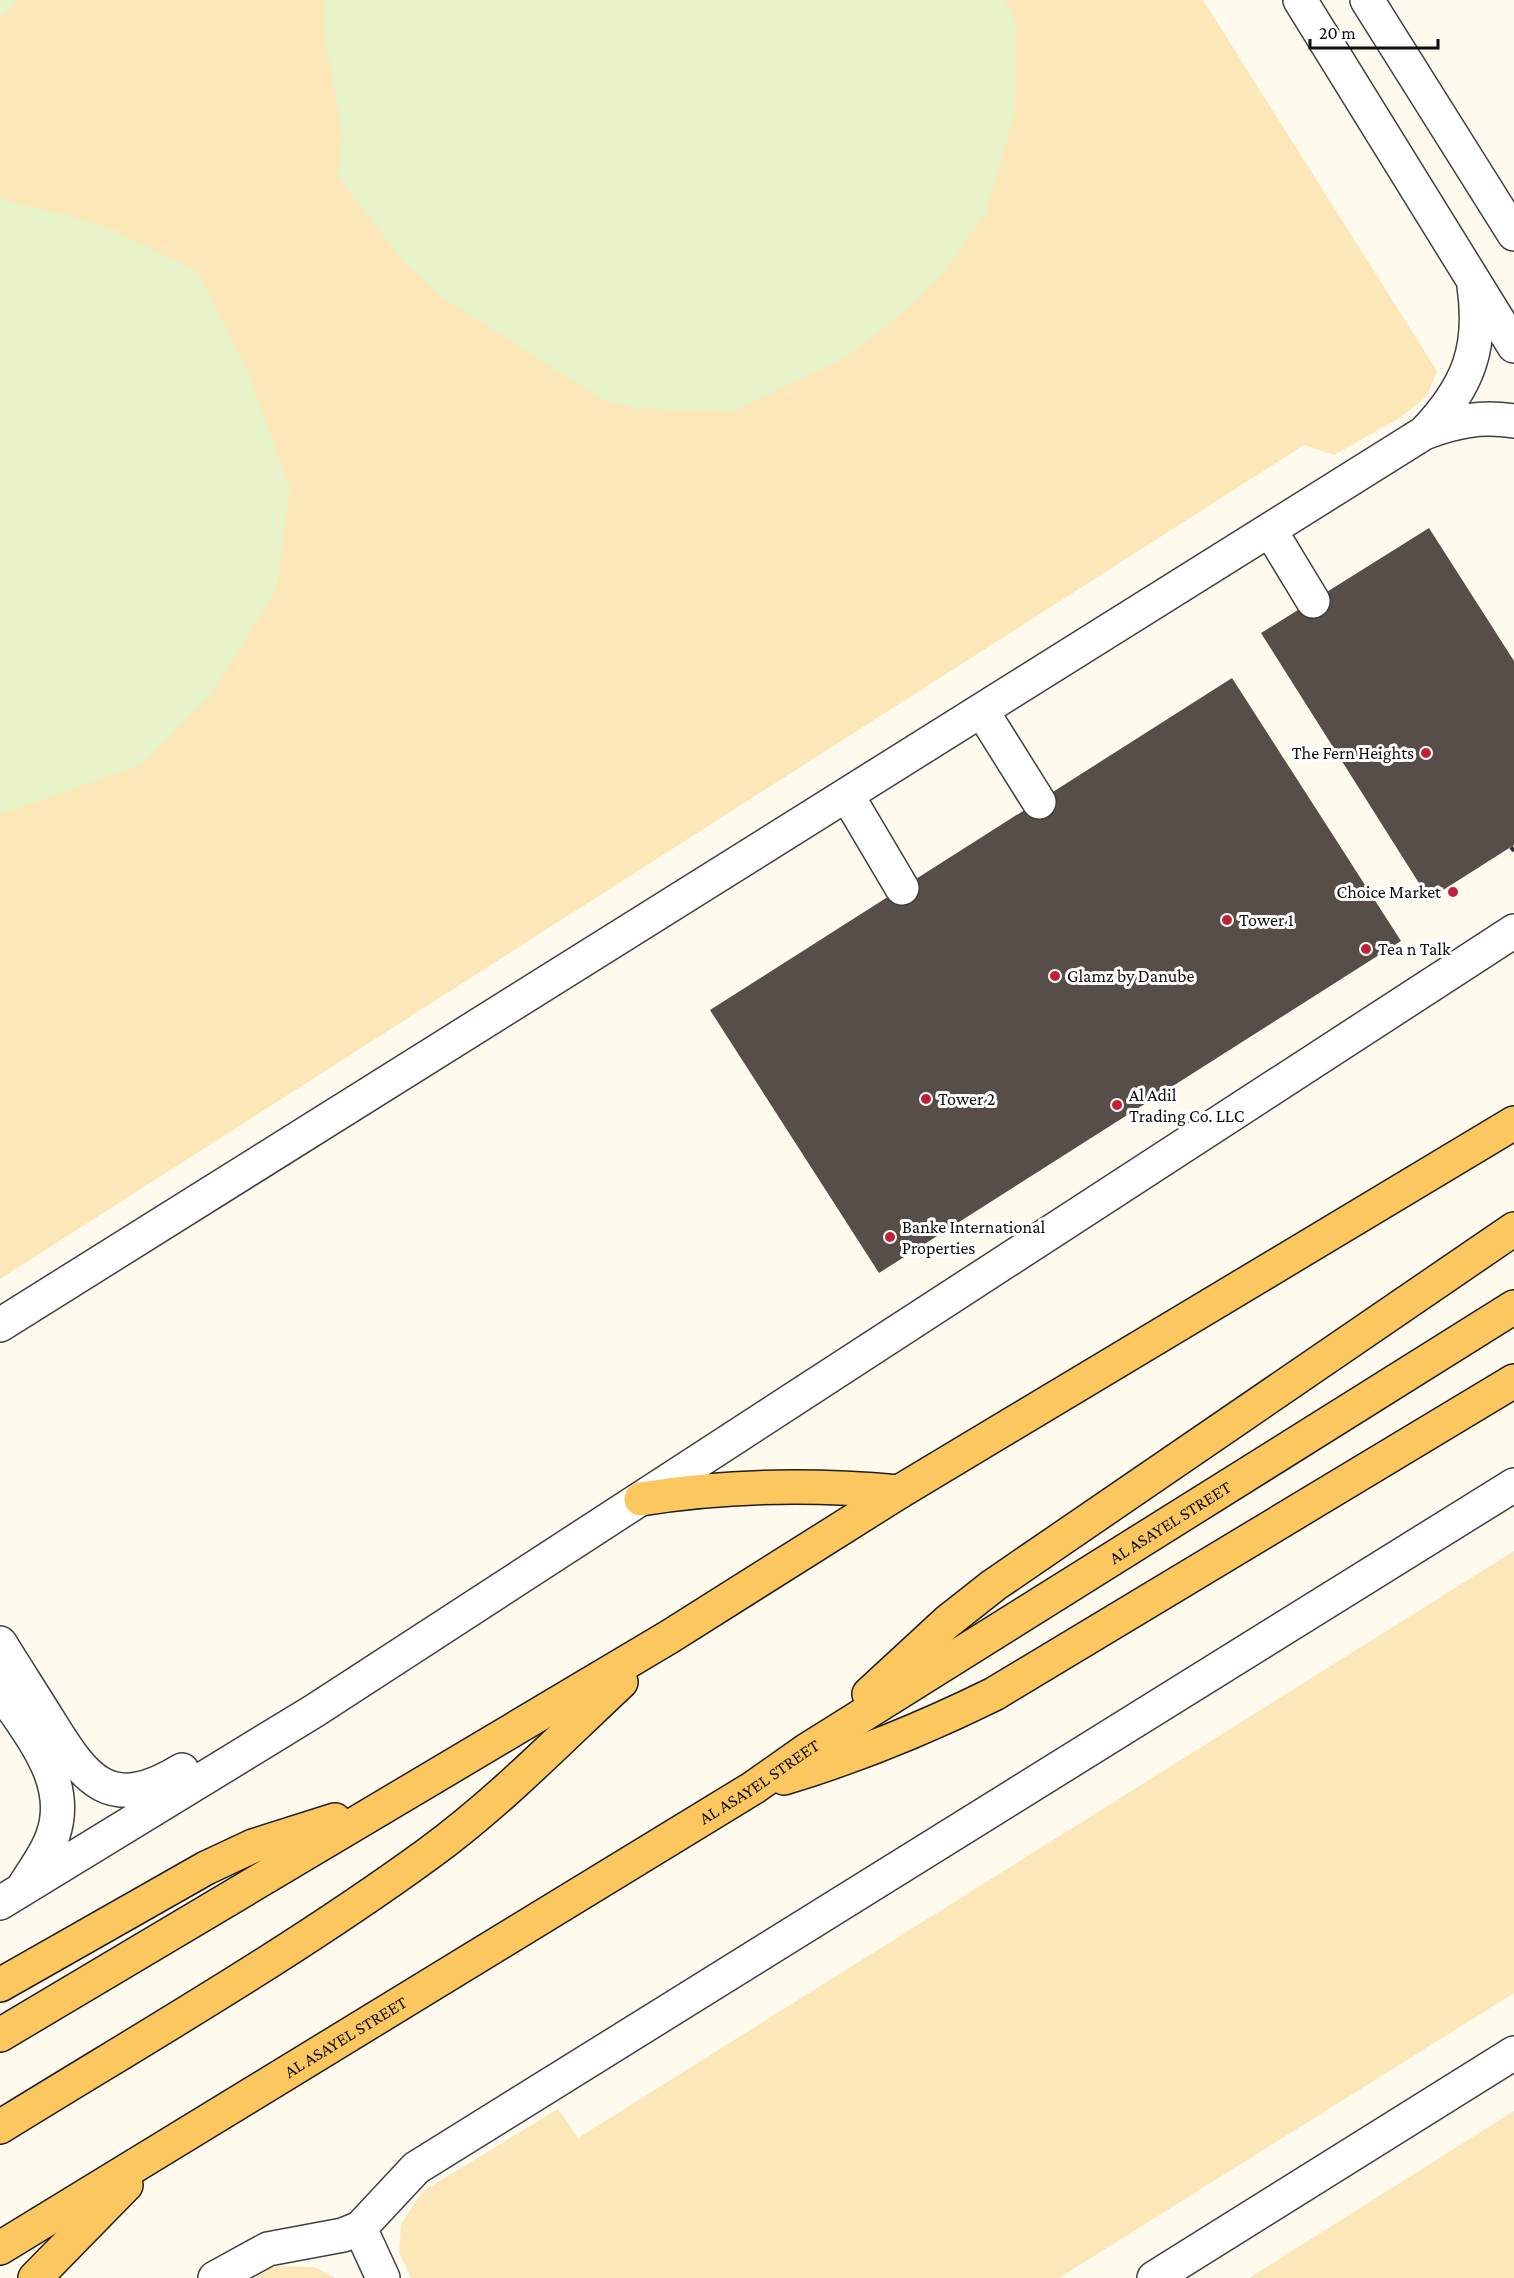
<svg xmlns="http://www.w3.org/2000/svg" width="1514" height="2278" font-family="'Crimson Pro',serif">
<style>
.sand{fill:#fce7b8}
.pitch{fill:#e7f2c8}
.building{fill:#574d49}
.lines{fill:none;stroke-linecap:round;stroke-linejoin:round}
.minor-casing{stroke:#404040;stroke-width:36}
.major-casing{stroke:#1e1e1e;stroke-width:36}
.path{stroke:#2f2f2f;stroke-width:4;stroke-dasharray:6 3;stroke-linecap:butt}
.minor{stroke:#fff;stroke-width:33}
.major{stroke:#fdc760;stroke-width:33}
.poi-dot{fill:#c32038;stroke:#fff;stroke-width:2}
.labels{text-anchor:middle;stroke-width:6;stroke-linejoin:round;paint-order:stroke}
.poi-label{font-size:18px;fill:#0d0d0d;stroke:#fff;text-anchor:start}
.street-label{font-size:18px;fill:#0d0d0d;stroke:#fff}
</style>
<rect width="100%" height="100%" fill="#fffaee"/>
<path class="sand" d="M0 0H1203L1437 371 1427 396 1401 417 1334 455 1304 445 0 1279Z
M1514 1551V1993L1059 2278H411L399 2252 401 2224 423 2191 558 2109 578 2138Z
M1514 2111V2278H1249Z
M274 2266 314 2267 336 2278H255Z"/>
<path class="pitch" d="M0 0H19L0 18Z
M325 0H1005L1016 24 1015 113 985 214 943 273 912 305 847 357 734 411 641 409 606 402 442 297 405 263 337 176 343 139 325 35Z
M0 199 98 224 196 270 247 369 290 489 277 589 211 694 140 766 0 814Z"/>
<path class="building" d="M1429 528 1514 661V845L1429 899 1261 633Z
M1232 678 1401 941 879 1273 710 1010Z"/>
<g class="lines">
<defs>
<path id="minor" d="M1300 0 1514 346
M1367 0 1514 234
M1425 432C1468 387 1483 348 1474 286
M1270 530 1313 601
M982 711 1039 802
M847 795 902 888
M0 1325 1424 433C1455 421 1481 416 1514 421
M0 1643C16 1669 33 1695 49 1721 86 1781 110 1814 182 1770
M0 1689C28 1733 72 1780 53 1835 47 1854 33 1871 23 1888
M0 1903 314 1711 1514 931
M360 2228 383 2278
M215 2278 268 2249 343 2235 360 2228 416 2168 1514 1485
M1154 2278 1514 2053"/>
<g id="major">
<path d="M641 1499C728 1485 812 1484 899 1492"/>
<path d="M869 1694 947 1622 994 1585 1514 1229"/>
<path d="M784 1778C857 1756 925 1728 994 1694L1514 1381"/>
<path d="M0 1985 206 1868 253 1846 335 1820"/>
<path d="M0 2035 669 1637 899 1492 1514 1123"/>
<path d="M0 2127C144 2038 292 1953 428 1854 498 1803 559 1740 621 1682"/>
<path id="s1" d="M0 2248 753 1788 807 1750 1514 1307"/>
<path d="M35 2278 126 2185"/>
</g>
</defs>
<use href="#minor" class="minor-casing"/>
<use href="#major" class="major-casing"/>
<path class="path" d="M1511 847 1514 851"/>
<use href="#minor" class="minor"/>
<use href="#major" class="major"/>
</g>
<g class="poi-dot">
<circle cx="1426" cy="753" r="6"/>
<circle cx="1453" cy="892" r="6"/>
<circle cx="1227" cy="920" r="6"/>
<circle cx="1366" cy="949" r="6"/>
<circle cx="1055" cy="976" r="6"/>
<circle cx="926" cy="1099" r="6"/>
<circle cx="1117" cy="1105" r="6"/>
<circle cx="890" cy="1237" r="6"/>
</g>
<g class="labels">
<g class="poi-label">
<text x="1414" y="759" text-anchor="end">The Fern Heights</text>
<text x="1441" y="898" text-anchor="end">Choice Market</text>
<text x="1239" y="926">Tower 1</text>
<text x="1378" y="955">Tea n Talk</text>
<text x="1067" y="982">Glamz by Danube</text>
<text x="1129" y="1101">Al Adil<tspan x="1129" dy="21">Trading Co. LLC</tspan></text>
<text x="938" y="1105">Tower 2</text>
<text x="902" y="1233">Banke International<tspan x="902" dy="21">Properties</tspan></text>
</g>
<g class="street-label">
<text dy="6" stroke="none"><textPath href="#s1" startOffset="1377">AL ASAYEL STREET</textPath></text>
<text dy="6" stroke="none"><textPath href="#s1" startOffset="891">AL ASAYEL STREET</textPath></text>
<text dy="6" stroke="none"><textPath href="#s1" startOffset="405">AL ASAYEL STREET</textPath></text>
</g>
</g>
<path d="M1310 39v9h128v-9" fill="none" stroke="#0d0d0d" stroke-width="3"/>
<text x="1319" y="39" font-size="18" fill="#0d0d0d" stroke="#ffffff" stroke-width="4.5" paint-order="stroke">20 m</text>
</svg>
